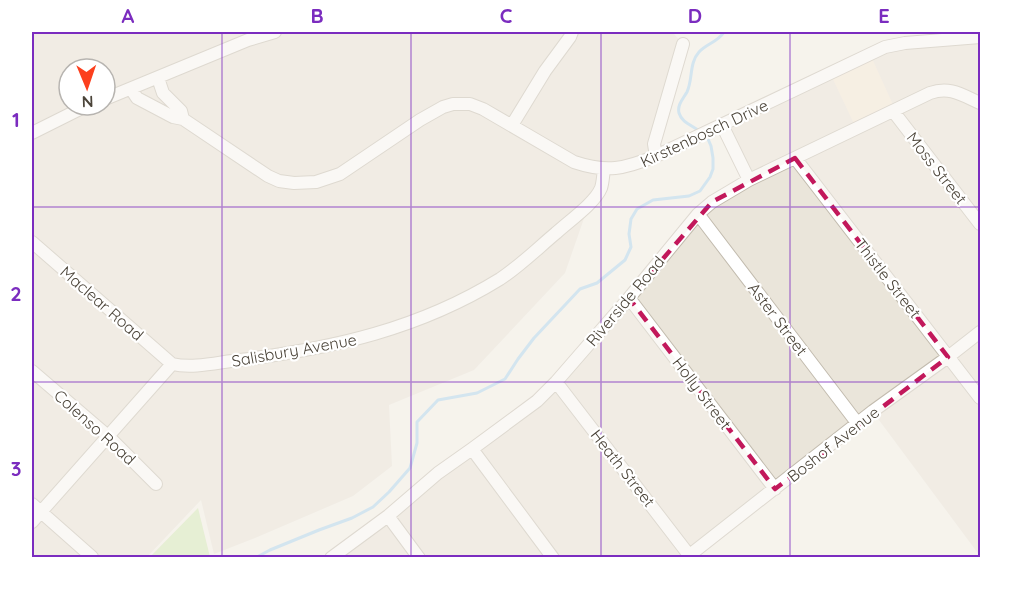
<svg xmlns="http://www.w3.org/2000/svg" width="1012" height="589" font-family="Quicksand,sans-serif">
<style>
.residential{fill:#eae5da;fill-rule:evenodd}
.commercial{fill:#f7ead8}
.green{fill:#d2eab5}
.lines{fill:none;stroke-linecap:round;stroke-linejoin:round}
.stream{stroke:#a9d4f2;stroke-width:3}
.minor-casing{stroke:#c2bbae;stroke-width:14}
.minor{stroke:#fff;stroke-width:12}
.marked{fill:none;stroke:#c2185b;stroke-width:4.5;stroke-dasharray:12 8;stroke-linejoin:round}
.grid{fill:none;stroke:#7b2cbf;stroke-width:1.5;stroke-opacity:0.55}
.labels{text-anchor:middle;stroke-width:4.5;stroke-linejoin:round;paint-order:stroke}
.street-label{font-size:16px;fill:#4b4439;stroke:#fff}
.neatline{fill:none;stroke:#7b2cbf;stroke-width:2}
.grid-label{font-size:20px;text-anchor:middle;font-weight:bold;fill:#7b2cbf}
</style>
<rect width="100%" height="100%" fill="#f6f3ec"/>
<path class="residential" d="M32 32H676L674 34 683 44 656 156 604 170 589 204 565 273 474 370 389 405 392 466 353 496 255 538 214 554 201 500 147 557 32 558ZM69 69H105V105H69Z
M980 37V556L873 412 686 557 331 558 523 412 698 214 748 180 722 125 885 47Z"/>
<path class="commercial" d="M870 54 895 109 856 128 830 73Z"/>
<path class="green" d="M198 508 210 557H150Z"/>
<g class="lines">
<path class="stream" d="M699 131C692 125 682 123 679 113 677 105 683 99 687 92 693 79 689 63 699 52 706 44 718 42 724 32
M255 558 270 550 319 530 352 518 373 507 389 492 410 468 417 443V422L438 400 477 393 505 379 518 359 534 338 580 289 597 283 625 260 631 247 629 234 631 219 637 209 653 200 689 196 700 191 710 177 713 169V158L711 146 708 139 704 135"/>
<defs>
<path id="minor" d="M158 78 163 93 181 111 183 119
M131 89 137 98 173 117 183 119 268 176 279 181 294 183 316 182 340 174 420 120 443 107 453 104H470L483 109 574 162C607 173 624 169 656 156L885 47 905 43 980 37
M105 99 248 40 275 32
M893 111 980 224
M512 125 545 71 570 37 572 32
M722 125 749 180
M32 133 88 105
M656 156 654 144 683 44
M795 158 980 398
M698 214 858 424
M32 242 172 364C194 369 219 362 240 360 334 348 419 329 500 279 520 266 538 248 556 233 569 221 595 203 601 188 603 182 603 175 604 170
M629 298 775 489
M32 371 109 437 156 484
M556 382 689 555
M472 449 553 558
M32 504 92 557
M388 516 419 558
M32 522 172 364
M331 558 388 516 438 473 472 449 537 401 556 382 629 298 698 214 712 202 749 180 930 93C950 86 962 95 980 103
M686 558 873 411 948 357 980 332"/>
</defs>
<use href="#minor" class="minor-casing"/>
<use href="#minor" class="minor"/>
</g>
<path d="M0 0H1012V589H0ZM795 158 948 357 775 489 629 298 712 202Z" fill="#f6f3ec" fill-opacity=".55" fill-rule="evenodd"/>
<path class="marked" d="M795 158 948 357 775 489 629 298 712 202Z"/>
<path class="grid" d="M222 32V558M411 32V558M601 32V558M790 32V558M32 207H980M32 382H980"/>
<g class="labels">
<g class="street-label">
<text transform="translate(704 133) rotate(-25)" y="6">Kirstenbosch Drive</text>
<text transform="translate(937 168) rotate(52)" y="6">Moss Street</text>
<text transform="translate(888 278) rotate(52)" y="6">Thistle Street</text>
<text transform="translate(625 301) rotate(-50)" y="6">Riverside Road</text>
<text transform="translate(102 303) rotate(41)" y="6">Maclear Road</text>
<text transform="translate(778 319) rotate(53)" y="6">Aster Street</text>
<text transform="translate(294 350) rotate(-10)" y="6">Salisbury Avenue</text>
<text transform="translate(702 393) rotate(53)" y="6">Holly Street</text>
<text transform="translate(95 427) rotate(42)" y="6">Colenso Road</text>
<text transform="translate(833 444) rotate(-38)" y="6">Boshof Avenue</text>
<text transform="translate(623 468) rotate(52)" y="6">Heath Street</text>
</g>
</g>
<rect width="1012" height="589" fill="none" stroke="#ffffff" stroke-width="66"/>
<g transform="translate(87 87) rotate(178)"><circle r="28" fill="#ffffff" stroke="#b7b4b0" stroke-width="1.5"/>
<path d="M0-4.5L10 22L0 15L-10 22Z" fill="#fc3f1d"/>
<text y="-9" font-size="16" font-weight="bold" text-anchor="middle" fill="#4b4439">N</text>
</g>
<rect x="33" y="33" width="946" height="523" class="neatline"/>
<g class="grid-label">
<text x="128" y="23">A</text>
<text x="317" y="23">B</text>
<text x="506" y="23">C</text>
<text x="695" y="23">D</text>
<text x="884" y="23">E</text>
<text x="16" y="127">1</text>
<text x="16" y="301">2</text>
<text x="16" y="476">3</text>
</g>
</svg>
